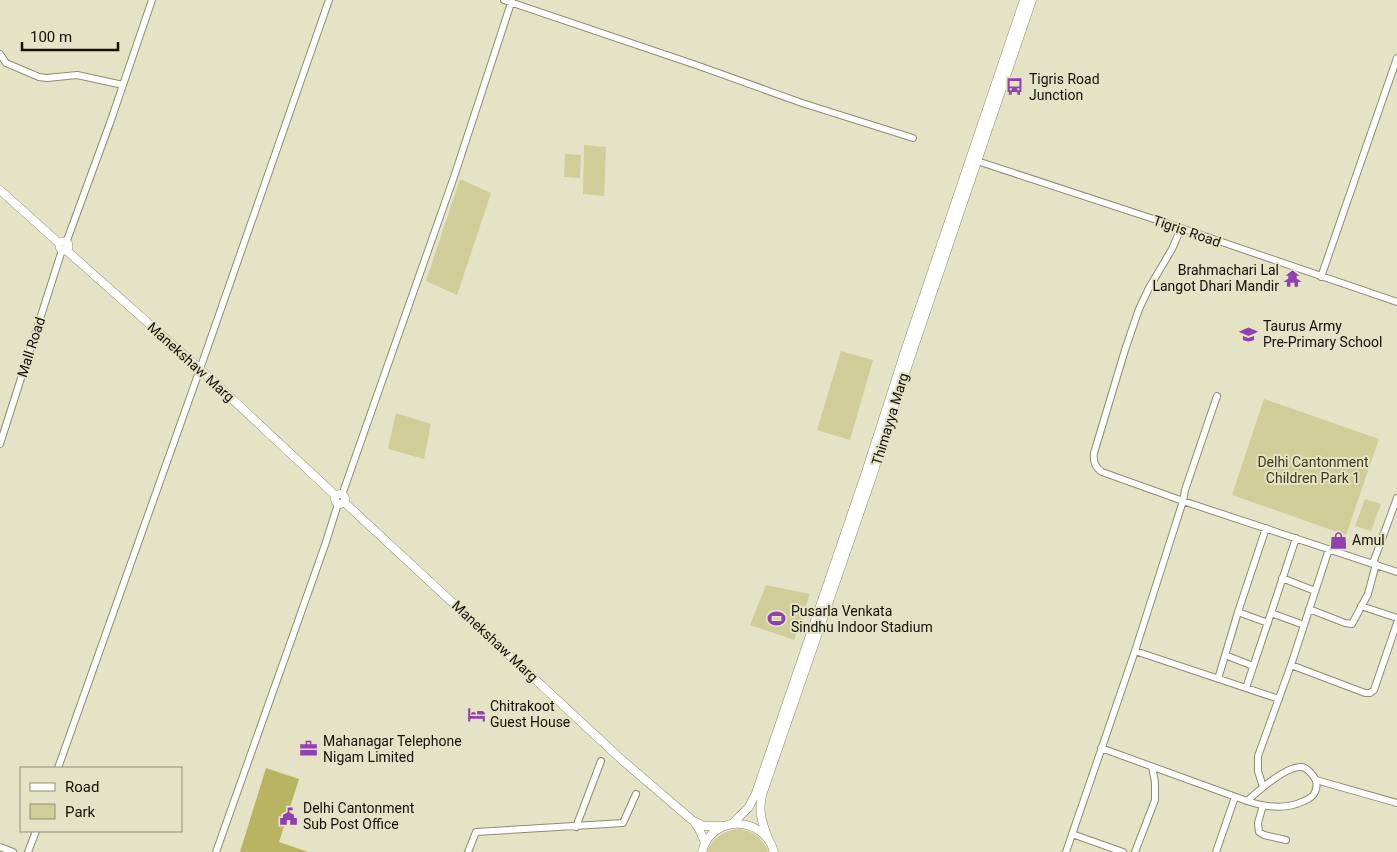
<svg xmlns="http://www.w3.org/2000/svg" width="1397" height="852" font-family="Roboto,sans-serif">
<style>
.green{fill:#cfcd98}
.forest{fill:#b8b461}
.lines{fill:none;stroke-linecap:round;stroke-linejoin:round}
.minor-casing{stroke:#8d8c71;stroke-width:8}
.tertiary-casing{stroke:#8d8c71;stroke-width:9}
.minor{stroke:#fff;stroke-width:6}
.tertiary{stroke:#fff;stroke-width:8}
.labels{text-anchor:middle;stroke-width:4;stroke-linejoin:round;paint-order:stroke}
.poi-label{font-size:14px;fill:#101006;stroke:#e4e3c6;text-anchor:start}
.street-label{font-size:14px;fill:#101006;stroke:#e4e3c6}
.park-label{font-size:14px;fill:#3d3b17;stroke:#e4e3c6}
</style>
<rect width="100%" height="100%" fill="#e4e3c6"/>
<path class="green" d="M584 145 606 147 604 196 583 194Z
M565 154 581 155 580 178 564 177Z
M460 179 491 193 457 295 426 281Z
M841 351 873 360 850 440 817 430Z
M1264 399 1379 439 1346 535 1232 495Z
M396 413 431 424 424 459 388 449Z
M1365 499 1381 504 1371 531 1355 526Z
M766 585 810 594 794 640 750 625Z
M738 829C752 830 763 838 768 852H707C713 838 723 831 738 829Z"/>
<path class="forest" d="M266 768 299 779 279 842 308 852H240Z"/>
<g class="lines">
<defs>
<path id="minor" d="M504 0 699 66 802 103 913 138
M0 54 6 63 39 77 47 78 77 75 123 85
M977 161 1181 228 1397 302
M1181 228 1172 249 1149 288 1139 309 1125 350 1094 453C1093 462 1095 467 1102 472L1183 501 1397 572
M66 243 110 123 152 0
M1321 277 1397 58
M0 444 62 250
M342 495 455 174 512 0
M1373 563 1397 498
M1282 578 1315 591
M1361 606 1397 618
M1309 609 1345 623 1352 624 1368 594 1376 564
M1238 612 1268 623
M1271 613 1304 625
M1135 651 1279 699
M1225 655 1253 666
M1291 665 1365 693H1370L1374 690 1397 623
M1218 679 1238 612 1266 528
M1246 688 1296 538
M1101 748 1247 801C1265 807 1286 810 1304 801 1309 799 1313 797 1315 792 1317 787 1317 781 1314 777 1311 773 1308 768 1302 767 1287 765 1258 791 1247 801
M58 768 200 369 329 0
M1316 780 1397 803
M1263 787 1258 771V756L1291 665 1329 549
M1263 805 1258 823 1259 832 1264 835 1286 840
M576 827 601 761
M1072 834 1123 852
M0 847 13 852
M28 852 36 831
M216 852 325 545 338 504
M468 852 476 832 623 823 636 794
M1066 852 1135 651 1183 501 1185 490 1217 396
M1135 852 1155 800V782L1152 767
M1216 852 1235 797"/>
<path id="tertiary" d="M0 190 60 244
M59.5 246a4.5 4.5 0 1 1 9 0a4.5 4.5 0 1 1-9 0Z
M66 250 200 369 336 496
M335 499a5 5 0 1 1 10 0a5 5 0 1 1-10 0Z
M344 502 622 760 692 820 704 826H724
M695 823 700 831 705 843
M732 824 749 807 756 793 865 475 906 348 1024 0
M768 838C762 822 758 812 762 795L872 477 896 400 1032 0
M702 852C711 814 764 815 774 852"/>
</defs>
<use href="#minor" class="minor-casing"/>
<use href="#tertiary" class="tertiary-casing"/>
<use href="#minor" class="minor"/>
<use href="#tertiary" class="tertiary"/>
</g>
<defs>
<symbol id="bus-bare" viewBox="-9 -9 18 18"><path d="M-5-6H5V4H4V6H2V4H-2V6H-4V4H-5ZM-3.5-4V0h7V-4ZM-3.5 1.2v1.5H-2V1.2ZM2 1.2v1.5H3.5V1.2Z" fill="#9140af" stroke="#e4e3c6" stroke-width="2.5" paint-order="stroke"/></symbol>
<symbol id="temple-bare" viewBox="-9 -9 18 18"><path d="M0-6L5-2H3V0L6.5 2.5H4V6H1.5V3h-3V6H-4V2.5H-6.5L-3 0V-2H-5Z" fill="#9140af" stroke="#e4e3c6" stroke-width="2.5" paint-order="stroke"/></symbol>
<symbol id="school-bare" viewBox="-9 -9 18 18"><path d="M0-5L7-2L0 1L-7-2ZM-4 1L0 2.5L4 1V4Q0 6-4 4Z" fill="#9140af" stroke="#e4e3c6" stroke-width="2.5" paint-order="stroke"/></symbol>
<symbol id="shop-bare" viewBox="-9 -9 18 18"><path d="M-5-2.5h2.3a2.7 3.5 0 0 1 5.4 0H5L5.5 6h-11ZM-1.5-2.5h3a1.5 2.3 0 0 0-3 0Z" fill="#9140af" stroke="#e4e3c6" stroke-width="2.5" paint-order="stroke"/></symbol>
<symbol id="stadium-bare" viewBox="-9 -9 18 18"><path d="M0-5a6.5 5 0 1 0 0 10a6.5 5 0 1 0 0-10ZM-3.5-1.8h7v3.6h-7Z" fill="#9140af" stroke="#e4e3c6" stroke-width="2.5" paint-order="stroke"/></symbol>
<symbol id="hotel-bare" viewBox="-9 -9 18 18"><path d="M-6-4.5h1.5V1H6V5H4.5V3h-9V5H-6ZM-4 0a1.8 1.8 0 1 1 3.6 0ZM.5 0V-2.5h3Q6-2.5 6 0Z" fill="#9140af" stroke="#e4e3c6" stroke-width="2.5" paint-order="stroke"/></symbol>
<symbol id="office-bare" viewBox="-9 -9 18 18"><path d="M-6-3h4V-5.5h4V-3h4V5H-6ZM-1-4.5V-3h2v-1.5ZM-6 0V1H6V0Z" fill="#9140af" stroke="#e4e3c6" stroke-width="2.5" paint-order="stroke"/></symbol>
<symbol id="civic-bare" viewBox="-9 -9 18 18"><path d="M-.6-6.5H3V-4.5H.6V-3L4-1V1h2V6H-6V1h2V-1L-.6-3ZM-1.2 2.5V6h2.4V2.5Z" fill="#9140af" stroke="#e4e3c6" stroke-width="2.5" paint-order="stroke"/></symbol>
</defs>
<g fill-rule="evenodd">
<use href="#bus-bare" x="1002" y="74" width="25" height="25"/>
<use href="#temple-bare" x="1280" y="266" width="25" height="25"/>
<use href="#school-bare" x="1236" y="322" width="25" height="25"/>
<use href="#shop-bare" x="1326" y="528" width="25" height="25"/>
<use href="#stadium-bare" x="764" y="606" width="25" height="25"/>
<use href="#hotel-bare" x="464" y="702" width="25" height="25"/>
<use href="#office-bare" x="296" y="736" width="25" height="25"/>
<use href="#civic-bare" x="276" y="804" width="25" height="25"/>
</g>
<g class="labels">
<g class="poi-label">
<text x="1029" y="84">Tigris Road<tspan x="1029" dy="16">Junction</tspan></text>
<text x="1279" y="275" text-anchor="end">Brahmachari Lal<tspan x="1279" dy="16">Langot Dhari Mandir</tspan></text>
<text x="1263" y="331">Taurus Army<tspan x="1263" dy="16">Pre-Primary School</tspan></text>
<text x="1352" y="545">Amul</text>
<text x="791" y="616">Pusarla Venkata<tspan x="791" dy="16">Sindhu Indoor Stadium</tspan></text>
<text x="490" y="711">Chitrakoot<tspan x="490" dy="16">Guest House</tspan></text>
<text x="323" y="746">Mahanagar Telephone<tspan x="323" dy="16">Nigam Limited</tspan></text>
<text x="303" y="813">Delhi Cantonment<tspan x="303" dy="16">Sub Post Office</tspan></text>
</g>
<g class="street-label">
<text transform="translate(1187 231) rotate(19)" y="5">Tigris Road</text>
<text transform="translate(31 347) rotate(-72)" y="5">Mall Road</text>
<text transform="translate(191 362) rotate(42)" y="5">Manekshaw Marg</text>
<text transform="translate(890 419) rotate(-73)" y="5">Thimayya Marg</text>
<text transform="translate(495 641) rotate(43)" y="5">Manekshaw Marg</text>
</g>
<g class="park-label">
<text x="1313" y="467">Delhi Cantonment<tspan x="1313" dy="16">Children Park 1</tspan></text>
</g>
</g>
<rect x="20" y="767" width="162" height="65" fill="#e4e3c6" stroke="#8f8f79"/>
<rect x="30" y="783" width="25" height="8" fill="#ffffff" stroke="#8f8f79"/>
<text x="65" y="792" font-size="15" fill="#101006">Road</text>
<rect x="30" y="804" width="25" height="15" fill="#cfcd98" stroke="#8f8f79"/>
<text x="65" y="817" font-size="15" fill="#101006">Park</text>
<path d="M22 42v8h96v-8" fill="none" stroke="#101006" stroke-width="2.5"/>
<text x="30" y="42" font-size="15" fill="#101006" stroke="#e4e3c6" stroke-width="4" paint-order="stroke">100 m</text>
</svg>
